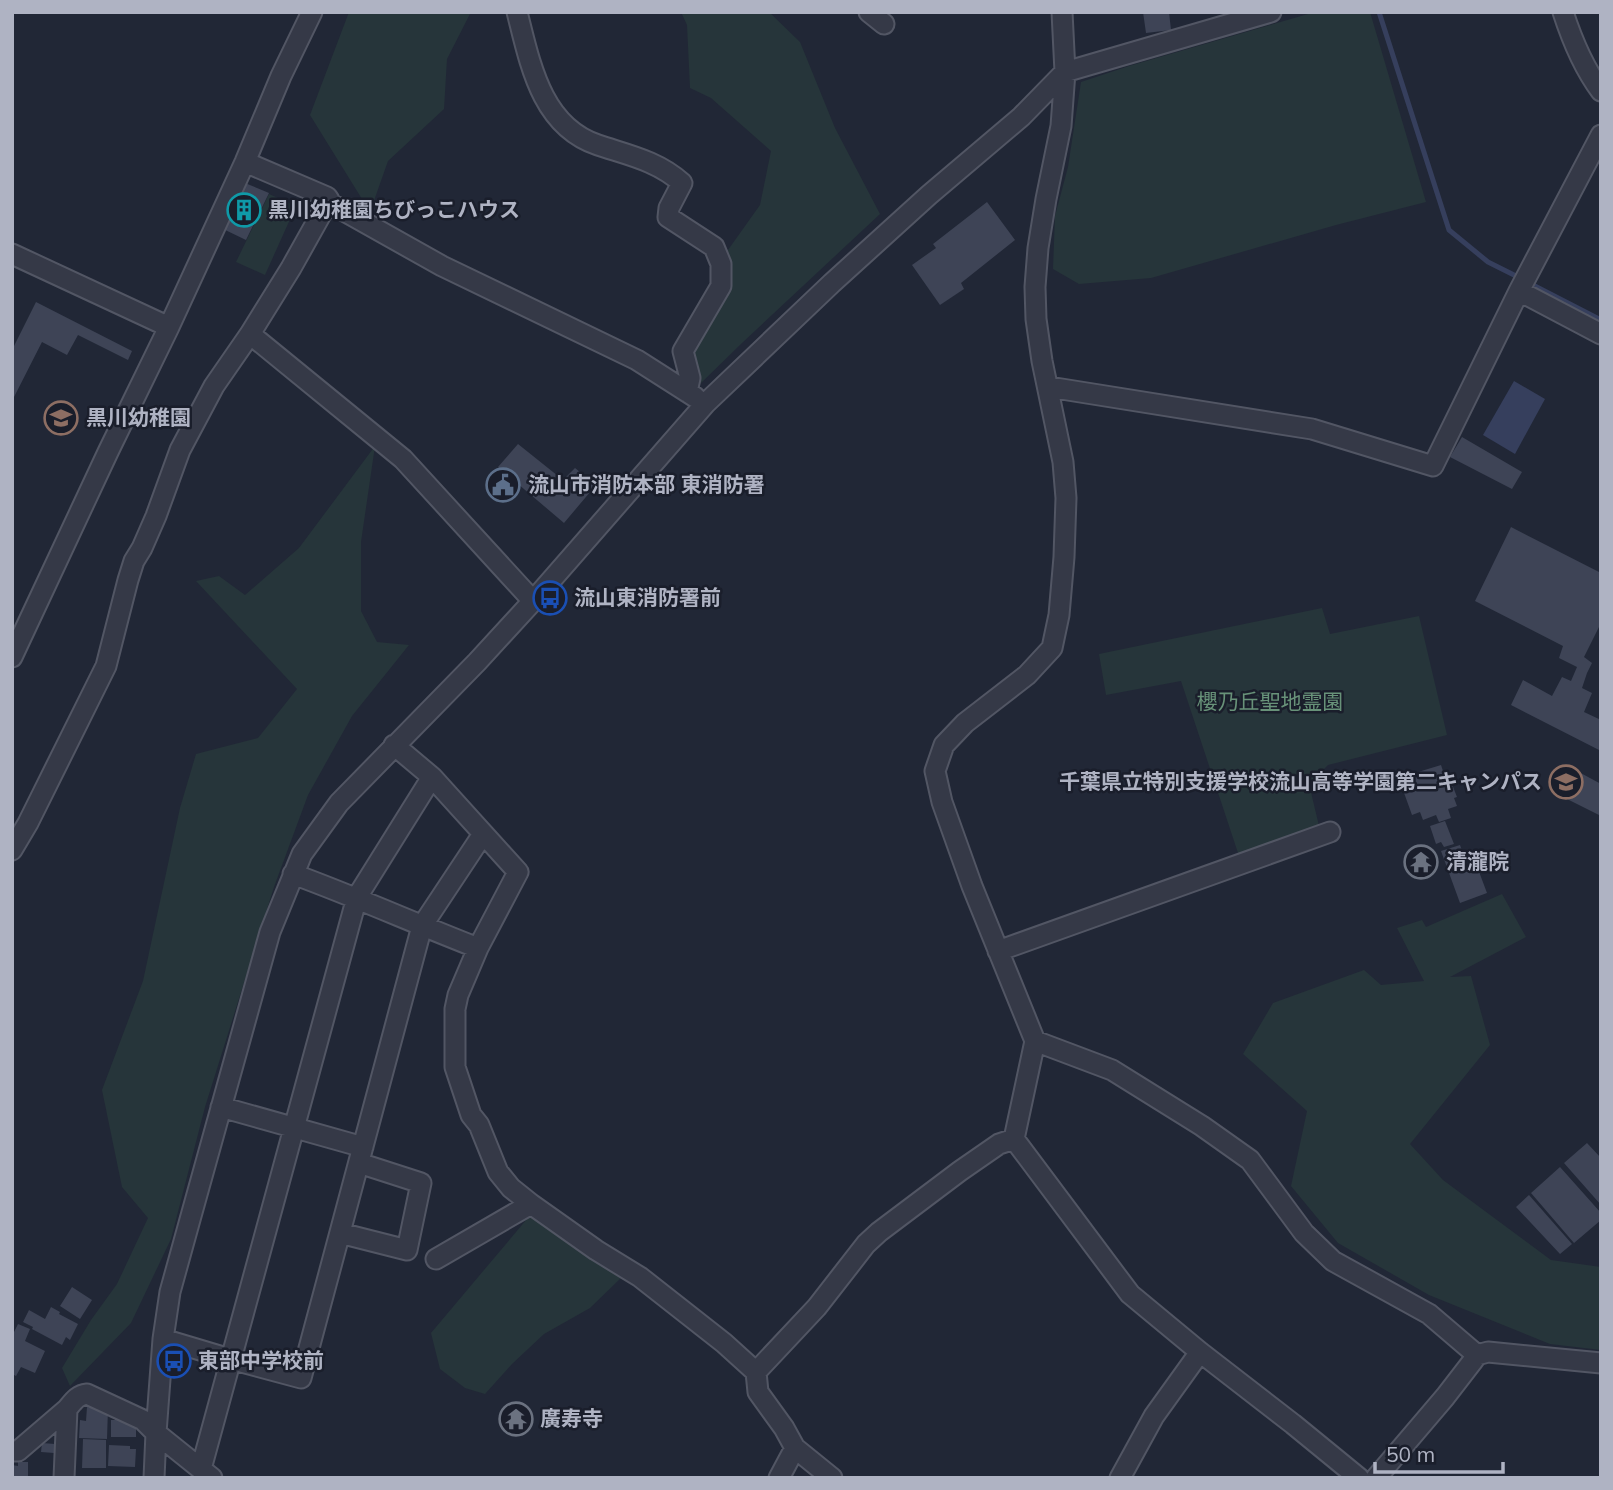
<svg xmlns="http://www.w3.org/2000/svg" width="1613" height="1490" font-family="Mulish,'Noto Sans JP',sans-serif">
<style>
.green{fill:#26353a}
.water{fill:#363f5d}
.lines{fill:none;stroke-linecap:round;stroke-linejoin:round}
.stream{stroke:#363f5d;stroke-width:5}
.building{fill:#3e4456}
.minor-casing{stroke:#525664;stroke-width:23}
.minor{stroke:#353947;stroke-width:19}
.labels{text-anchor:middle;stroke-width:5;stroke-linejoin:round;paint-order:stroke}
.poi-label{font-size:21px;font-weight:bold;fill:#afb3c3;stroke:#1a1e2b;text-anchor:start}
.park-label{font-size:21px;fill:#689279;stroke:#1a1e2b}
</style>
<rect width="100%" height="100%" fill="#212736"/>
<path class="green" d="M349 12H471L447 59 444 109 388 161 370 212 310 115Z
M681 12H769L800 42 835 128 880 214 742 343 700 384 683 341 723 257 760 205 771 151 711 98 690 88 687 25Z
M1315 12H1370L1426 202 1336 225 1151 278 1079 284 1053 269 1055 216 1068 167 1081 82 1129 66Z
M269 194 296 206 265 275 236 262Z
M375 446 361 542V611L377 642 409 645 352 716 308 795 274 887 205 1107 171 1239 131 1323 70 1386 62 1368 91 1320 117 1284 148 1218 122 1187 102 1090 143 981 180 808 196 754 258 738 297 689 196 581 219 576 245 595 299 548Z
M1322 608 1330 634 1419 616 1447 735 1328 765 1309 784 1320 830 1239 856 1181 681 1106 695 1099 654Z
M1502 894 1526 937 1450 977 1471 976 1490 1045 1410 1144 1443 1180 1551 1260 1601 1267V1350L1550 1344 1429 1295 1338 1243 1291 1186 1307 1111 1243 1054 1273 1003 1364 970 1381 985 1424 981 1397 928 1422 920 1426 927Z
M532 1213 623 1276 590 1308 544 1334 512 1364 485 1394 465 1388 440 1369 431 1333Z"/>
<path class="water" d="M1514 381 1545 399 1515 454 1483 435Z"/>
<g class="lines">
<path class="stream" d="M1379 12 1449 230 1488 262 1520 278
M1529 283 1601 320"/>
</g>
<path class="building" d="M1143 12H1169L1171 30 1146 33Z
M240 181 269 193 246 240 219 227Z
M987 202 1015 240 961 283 964 289 940 305 912 265 936 248 933 244Z
M36 302 132 351 128 360 78 335 67 355 42 342 12 401V350Z
M1462 437 1522 472 1512 489 1450 457Z
M518 444 563 480 575 468 596 485 564 523 498 467Z
M1511 527 1601 573V623L1584 657 1592 663 1587 673 1582 688 1592 693 1584 712 1601 720V751L1511 705 1523 680 1552 696 1562 677 1571 681 1577 667 1559 658 1563 646 1475 601Z
M1441 765 1444 774H1448L1457 797 1454 798 1457 806 1448 809 1451 818 1439 822 1436 815 1423 820 1420 812 1412 815 1403 790 1410 787 1405 776Z
M1577 771 1601 784V816L1563 797Z
M1445 821 1454 844 1444 847 1441 842 1436 844 1430 826Z
M1460 845 1467 864 1475 861 1487 893 1460 903 1441 851Z
M1587 1143 1601 1158V1205L1564 1163Z
M1560 1167 1601 1213V1220L1574 1243 1531 1193Z
M1529 1195 1572 1244 1560 1254 1516 1207Z
M72 1287 92 1300 80 1319 60 1306Z
M51 1307 60 1312 59 1314 78 1324 70 1340 66 1337 62 1345 32 1329 33 1327 23 1322 29 1310 45 1319Z
M18 1324 30 1329 25 1341 45 1351 35 1373 21 1367 16 1376 12 1374V1336Z
M87 1407 108 1408 107 1439 79 1438 80 1420 86 1421Z
M115 1416 136 1420V1437H111V1420H115Z
M83 1439 106 1440V1468H82Z
M42 1443 55 1444 54 1453 41 1452Z
M109 1445 130 1446V1449H136L135 1467 108 1466Z
M18 1462H28V1478H12V1465L18 1466Z"/>
<g class="lines">
<defs>
<path id="minor" d="M517 12C530 63 541 126 598 145 628 155 658 161 682 183L669 208 668 217 714 247 721 264V286L683 351 690 378 687 392
M869 12 884 24
M1062 12 1065 72 1061 126 1046 199 1038 248 1035 287 1036 319 1042 361 1063 462 1066 498 1064 557 1059 615 1052 648 1027 675 965 723 944 745 935 771 942 802 972 886 1035 1041 1014 1139 1130 1294 1200 1352 1293 1424 1359 1478
M1563 12C1572 40 1583 67 1601 91
M328 202 442 266 637 360 695 397
M12 254 169 327
M1519 291 1601 334
M250 334 403 459 533 601
M1049 387 1312 429 1433 466 1519 291 1601 135
M12 657 108 452 169 327 245 162 281 76 312 12
M12 850 28 823 106 666 128 580 134 561 142 548 156 516 180 450 214 386 250 334 291 268 329 200 327 197 245 162
M293 874C356 897 416 924 478 948L518 872 432 777 394 745
M478 948 458 995 455 1009V1067L471 1115 479 1125 498 1172 511 1188 531 1204 596 1250 640 1277 724 1343 756 1372 758 1392 784 1428 795 1448 832 1478
M998 951 1330 832
M1035 1041 1112 1070 1202 1126 1250 1160 1304 1233 1333 1261 1429 1314 1477 1355
M221 1107 363 1147
M340 1233 407 1250 421 1183 359 1163
M436 1259 531 1204
M163 1339 230 1359 301 1378 422 926 483 834
M756 1372 817 1307 866 1244 879 1232 960 1171 999 1144 1014 1139
M12 1451H18L67 1409C73 1402 77 1395 87 1394L143 1420 156 1433 212 1478
M201 1469 357 897 432 777
M64 1478 67 1409
M154 1478 156 1433 163 1339 170 1292 191 1216 270 932 302 854 339 803 477 662 533 601 706 403 832 283 929 195 1021 117 1065 72 1271 12
M779 1478 795 1448
M1120 1478 1154 1416 1200 1352
M1376 1478 1445 1397 1472 1362 1477 1355 1488 1352 1601 1363"/>
</defs>
<use href="#minor" class="minor-casing"/>
<use href="#minor" class="minor"/>
</g>
<defs>
<symbol id="building-ring" viewBox="-11 -11 22 22"><circle r="9.5" fill="#1a1e2b" stroke="#0f9aa8" stroke-width="1.5"/><path d="M-4-6H4V6H1V3H-1V6H-4ZM-2.5-4.3h1.7v1.8h-1.7ZM.8-4.3h1.7v1.8H.8ZM-2.5-1h1.7V.8h-1.7ZM.8-1h1.7V.8H.8Z" fill="#0f9aa8"/></symbol>
<symbol id="school-ring" viewBox="-11 -11 22 22"><circle r="9.5" fill="#1a1e2b" stroke="#8d6e63" stroke-width="1.5"/><path d="M0-5L7-2L0 1L-7-2ZM-4 1L0 2.5L4 1V4Q0 6-4 4Z" fill="#8d6e63"/></symbol>
<symbol id="civic-ring" viewBox="-11 -11 22 22"><circle r="9.5" fill="#1a1e2b" stroke="#5c6f8a" stroke-width="1.5"/><path d="M-.6-6.5H3V-4.5H.6V-3L4-1V1h2V6H-6V1h2V-1L-.6-3ZM-1.2 2.5V6h2.4V2.5Z" fill="#5c6f8a"/></symbol>
<symbol id="bus-ring" viewBox="-11 -11 22 22"><circle r="9.5" fill="#1a1e2b" stroke="#1a4fb4" stroke-width="1.5"/><path d="M-5-6H5V4H4V6H2V4H-2V6H-4V4H-5ZM-3.5-4V0h7V-4ZM-3.5 1.2v1.5H-2V1.2ZM2 1.2v1.5H3.5V1.2Z" fill="#1a4fb4"/></symbol>
<symbol id="temple-ring" viewBox="-11 -11 22 22"><circle r="9.5" fill="#1a1e2b" stroke="#6b7280" stroke-width="1.5"/><path d="M0-6L5-2H3V0L6.5 2.5H4V6H1.5V3h-3V6H-4V2.5H-6.5L-3 0V-2H-5Z" fill="#6b7280"/></symbol>
</defs>
<g fill-rule="evenodd">
<use href="#building-ring" x="225" y="191" width="38" height="38"/>
<use href="#school-ring" x="42" y="399" width="38" height="38"/>
<use href="#civic-ring" x="484" y="466" width="38" height="38"/>
<use href="#bus-ring" x="531" y="579" width="38" height="38"/>
<use href="#school-ring" x="1547" y="763" width="38" height="38"/>
<use href="#temple-ring" x="1402" y="843" width="38" height="38"/>
<use href="#bus-ring" x="155" y="1342" width="38" height="38"/>
<use href="#temple-ring" x="497" y="1400" width="38" height="38"/>
</g>
<g class="labels">
<g class="poi-label">
<text x="268" y="217">黒川幼稚園ちびっこハウス</text>
<text x="86" y="425">黒川幼稚園</text>
<text x="528" y="492">流山市消防本部 東消防署</text>
<text x="574" y="605">流山東消防署前</text>
<text x="1542" y="789" text-anchor="end">千葉県立特別支援学校流山高等学園第二キャンパス</text>
<text x="1446" y="869">清瀧院</text>
<text x="198" y="1368">東部中学校前</text>
<text x="540" y="1426">廣寿寺</text>
</g>
<g class="park-label">
<text x="1270" y="709">櫻乃丘聖地霊園</text>
</g>
</g>
<rect width="1613" height="1490" fill="none" stroke="#afb3c3" stroke-width="28"/>
<path d="M1375 1462v10h128v-10" fill="none" stroke="#afb3c3" stroke-width="3.5"/>
<text x="1386" y="1462" font-size="21" fill="#afb3c3" stroke="#1a1e2b" stroke-width="5" paint-order="stroke">50 m</text>
</svg>
